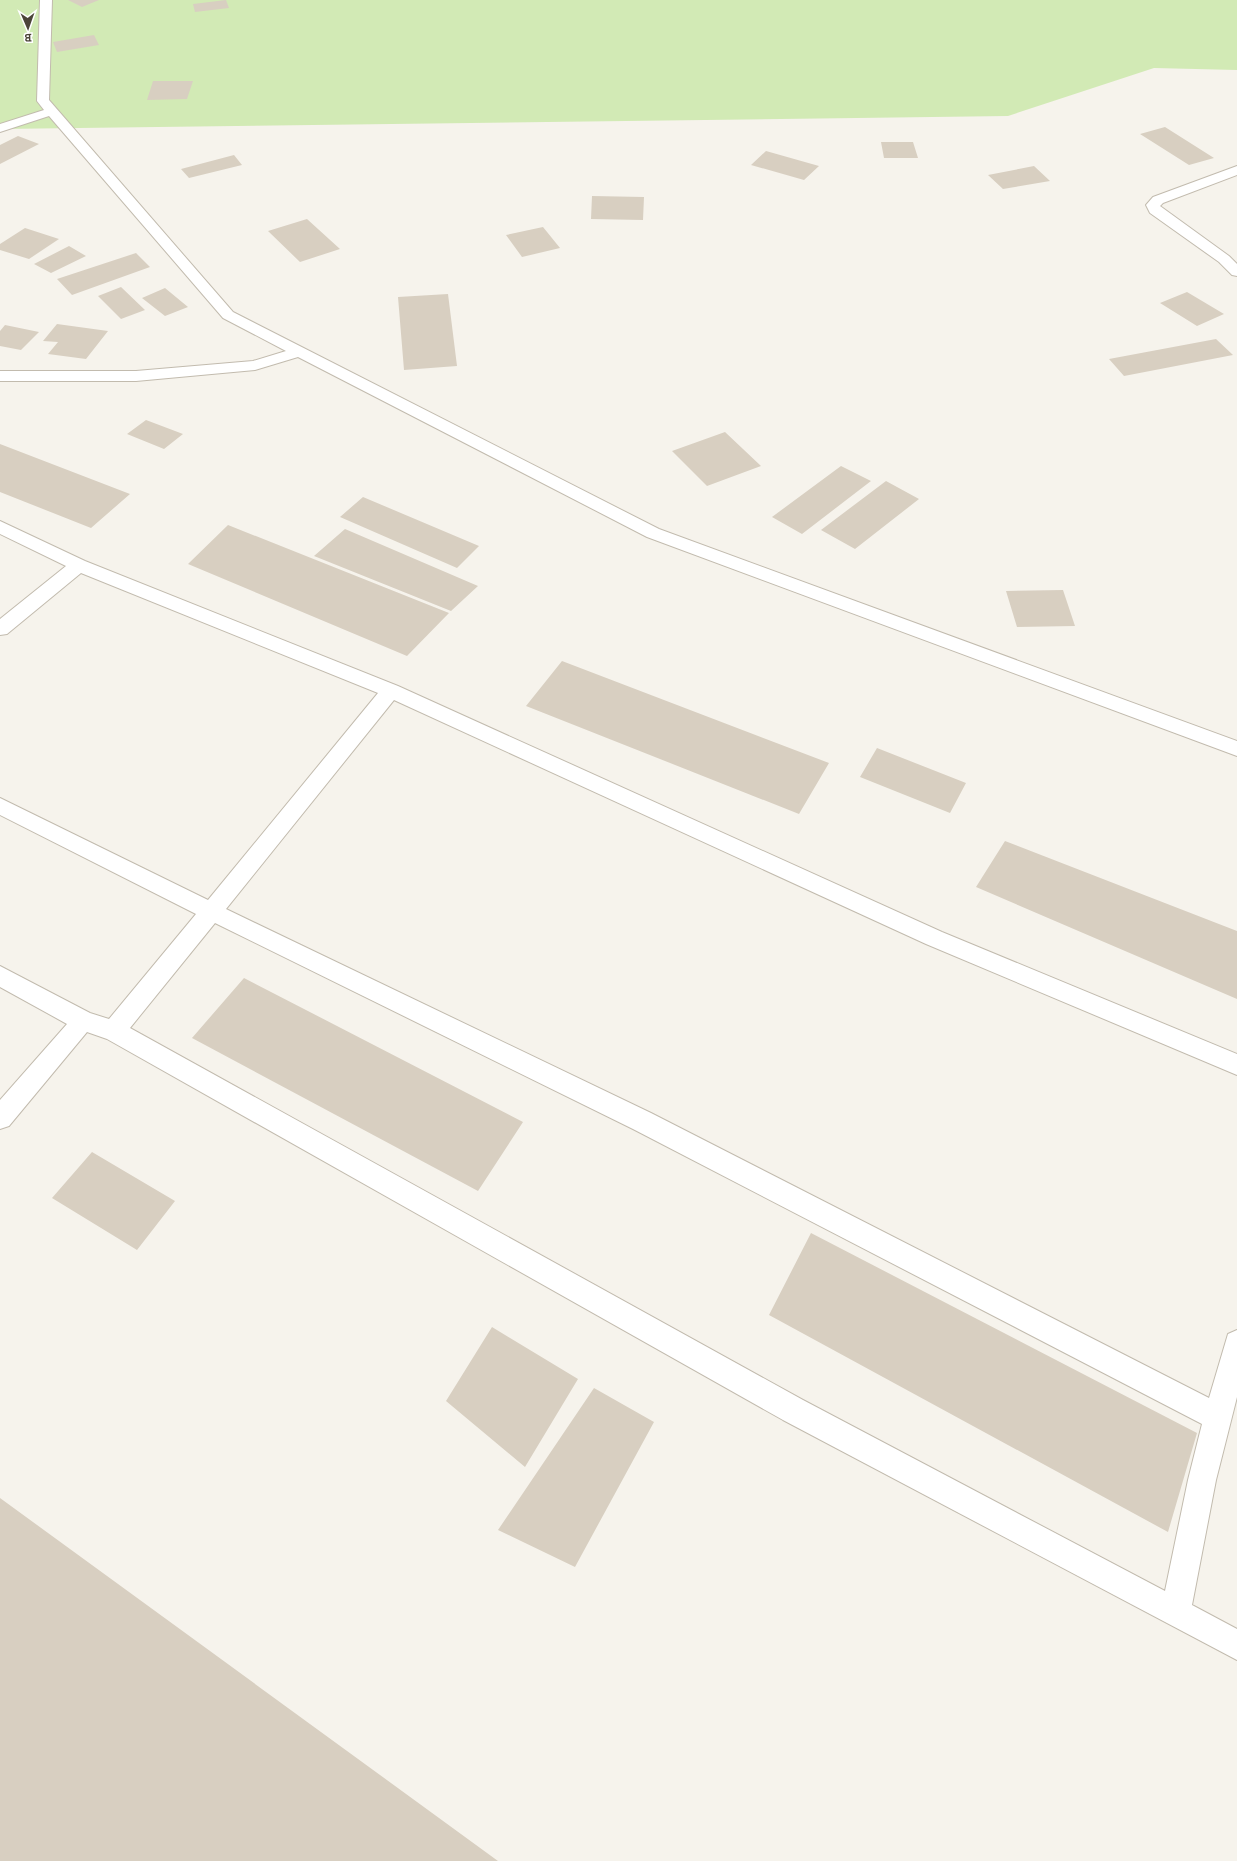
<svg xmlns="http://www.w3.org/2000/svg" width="1237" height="1861" font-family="'Space Grotesk',sans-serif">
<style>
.green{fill:#d2eab5}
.building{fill:#d8cfc1}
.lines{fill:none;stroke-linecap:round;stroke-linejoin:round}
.lane-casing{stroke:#c2bbae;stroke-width:2}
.street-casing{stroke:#c2bbae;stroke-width:2}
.lane{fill:#fff;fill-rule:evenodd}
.street{fill:#fff;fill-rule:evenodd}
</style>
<rect width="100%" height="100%" fill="#f6f3ec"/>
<path class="green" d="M0 0H1237V70L1154 68 1008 116 0 129Z"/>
<path class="building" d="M68 0H99L82 7Z
M226 0 229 8 195 12 193 4Z
M94 35 99 45 57 52 53 42Z
M153 81H193L187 99 147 100Z
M1165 127 1214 158 1189 165 1140 134Z
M18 136 39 144 0 164V145Z
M881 142H913L918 158H884Z
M766 151 819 166 804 180 751 165Z
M234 155 242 165 189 178 181 169Z
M1034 166 1050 181 1003 189 988 175Z
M592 196 644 197 643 220 591 219Z
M307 219 340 249 300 262 268 231Z
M543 227 560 248 522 257 506 235Z
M25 228 59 239 29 259 0 250V244Z
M69 246 86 256 51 273 34 264Z
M136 253 150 267 72 295 57 279Z
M121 287 145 310 121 319 98 296Z
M165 288 188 307 165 316 142 298Z
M1187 292 1224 314 1197 326 1160 303Z
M448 294 457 366 404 370 398 297Z
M57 324 108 331 86 359 48 354 58 342 43 341Z
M5 325 39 332 21 350 0 346V331Z
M1216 339 1233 355 1124 376 1109 359Z
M146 420 183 434 164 449 127 434Z
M725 432 761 466 707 486 672 451Z
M0 444 130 494 91 528 0 492Z
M841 466 871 481 802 534 772 517Z
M886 481 919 499 855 549 821 530Z
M363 497 479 546 457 568 340 517Z
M228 525 449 613 407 656 188 564Z
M345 529 478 586 451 611 314 556Z
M1063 590 1075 626 1017 627 1006 591Z
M562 661 829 763 799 814 526 706Z
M877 748 966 783 950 813 860 777Z
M1005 841 1237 931V999L976 887Z
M244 978 523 1122 478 1191 192 1038Z
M92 1152 175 1201 137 1250 52 1198Z
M811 1233 1197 1433 1168 1532 769 1315Z
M492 1327 578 1379 525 1467 446 1401Z
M594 1388 654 1422 575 1567 498 1530Z
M0 1498 498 1861H0Z"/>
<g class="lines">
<defs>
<path id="lane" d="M0 521 85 561 398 686 942 932 1237 1054V1075L926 944 394 700 226 909 651 1113 1209 1398 1228 1334 1237 1330V1397L1216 1480 1192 1605 1237 1629V1660L783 1420 107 1039 87 1032 9 1126 0 1129V1100L67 1024 0 987V966L90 1013 109 1019 196 914 0 815V798L208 900 378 693 81 573 7 634 0 635V619L66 566 0 534ZM215 923 633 1129 1202 1424 1188 1480 1165 1591 803 1400 130 1028Z"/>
<path id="street" d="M40 0H52L49 100 233 312 659 529 1237 741V756L647 537 298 357 255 370 136 381H0V371H136L253 361 286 351 223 318 49 116 0 132V124L44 110 37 101Z
M1237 166V175L1163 203 1160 206 1229 256 1237 264V276L1232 275 1219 262 1150 213 1146 205 1153 197Z"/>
</defs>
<use href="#lane" class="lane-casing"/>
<use href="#street" class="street-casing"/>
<use href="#lane" class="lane"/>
<use href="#street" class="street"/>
</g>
<g transform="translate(28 28) rotate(178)" stroke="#ffffff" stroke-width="3" paint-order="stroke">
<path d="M0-3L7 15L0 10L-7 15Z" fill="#4b4439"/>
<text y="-6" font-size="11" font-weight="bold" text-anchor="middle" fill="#4b4439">B</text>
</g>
</svg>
